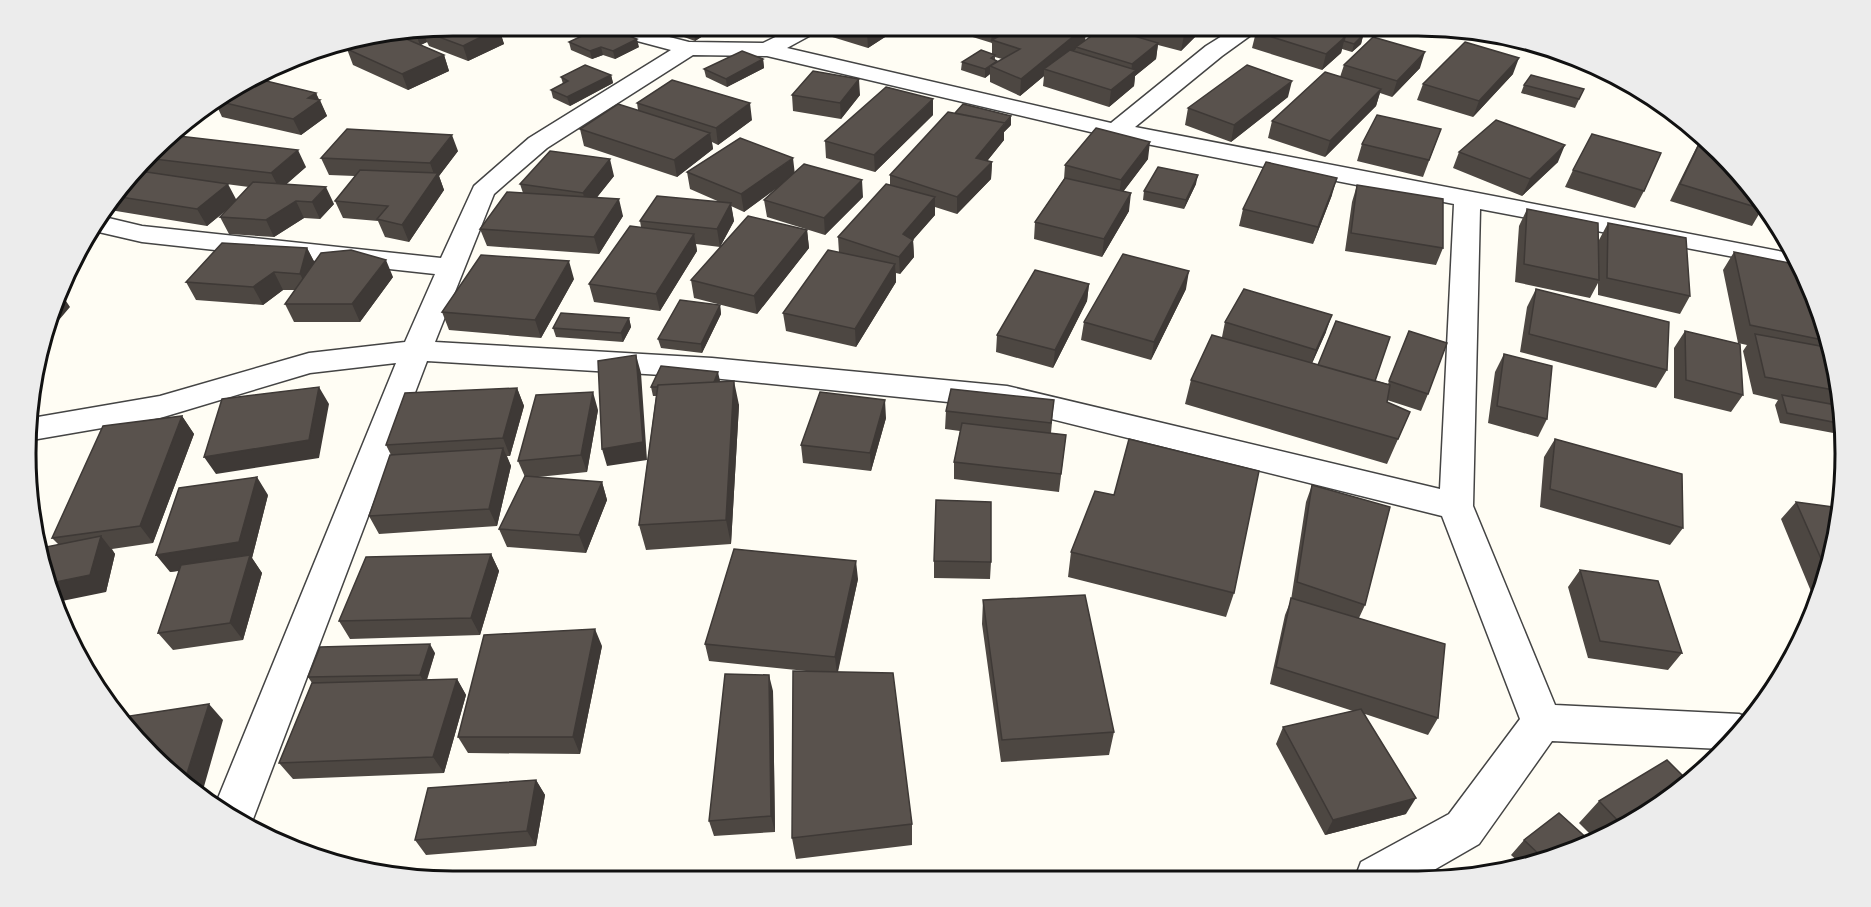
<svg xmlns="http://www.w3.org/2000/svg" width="1871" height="907" font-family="Literata,serif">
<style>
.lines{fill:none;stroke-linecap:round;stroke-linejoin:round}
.minor-casing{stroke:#444;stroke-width:3}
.minor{fill:#fff;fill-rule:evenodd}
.wall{fill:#4d4742;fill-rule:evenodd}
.shaded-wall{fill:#3e3936}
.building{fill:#59524d;stroke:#3e3936;stroke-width:1.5}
.rim{fill:none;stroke:#111;stroke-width:3}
</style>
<rect width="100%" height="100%" fill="#fffdf4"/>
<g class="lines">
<defs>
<path id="minor" d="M593 26H626L689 42 763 43 798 26H823L820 30 787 48 1111 123 1206 46 1238 26H1261L1258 30 1222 56 1135 127 1794 254 1803 270 1480 209 1473 506 1555 705 1739 714 1752 719 1722 749 1552 741 1479 844 1420 878H1355L1361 862 1449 814 1520 719 1442 516 1007 408 712 378 427 361 250 827 216 810 214 808 396 363 310 373 160 418 32 440V418L160 396 309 353 405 342 435 274 142 242 90 230 100 216 142 226 441 258 474 186 529 138 671 50 596 30ZM693 55 767 56 1116 138 1454 204 1440 489 1007 386 712 358 435 342 494 194 547 148Z"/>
</defs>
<use href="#minor" class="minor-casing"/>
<use href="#minor" class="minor"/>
</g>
<path class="wall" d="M453 26H549L542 29 529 30 516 35 499 29 504 44 468 61 429 46 427 42 421 45 444 55 449 71 408 90 353 65 347 49 369 39Z
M653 26H703L706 34 695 41Z
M829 26H902L868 48 829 36Z
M937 26H1112L1109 28 1132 35 1133 26H1203L1202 30 1181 51 1158 45 1156 59 1135 76 1134 86 1109 107 1043 86 1044 76 1020 96 990 82V74L985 78 961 70 962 62 992 54V43ZM1086 28 1097 31 1085 41ZM995 57 1002 59 997 62V61L995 60Z
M1264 26H1372L1363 36 1361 44 1352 52 1342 49 1341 53 1322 70 1252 48 1256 32Z
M569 42 639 47 615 59 603 55 592 59 571 50Z
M763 59 764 68 727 87 706 77 704 69Z
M1344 65 1420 68 1392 97 1380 93 1376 106 1325 157 1268 138 1272 121 1340 77Z
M1513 74 1473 117 1417 100 1423 84Z
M611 75 613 83 570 106 553 98 551 90 563 84 561 77Z
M258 79 316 93 327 116 301 135 222 117 215 102Z
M1524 85 1584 89 1575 108 1521 93Z
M792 95H860L841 119 793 111Z
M1288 97 1231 142 1185 125 1188 108Z
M637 103 752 120 718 145 712 142 713 149 677 177 584 146 580 129 638 110Z
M933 115 875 172 826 158 825 141Z
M1011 125 1004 132V140L987 161 992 162 991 179 957 214 935 207V215L913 240 914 257 900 274 896 273V282L856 347 786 331 783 313 839 253 838 237 890 185V175Z
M1441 129 1423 177 1357 161 1362 144Z
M170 135 306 167 286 184 334 204 320 219 304 218 274 237 229 234 220 217 228 209 207 226 104 209 131 172ZM218 183 249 187 236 200Z
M1702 136 1762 209 1752 226 1670 201Z
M458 151 439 176 444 190 409 242 385 237 378 221 343 218 335 201 355 176 329 175 321 158Z
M1459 152 1558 162 1522 196 1453 168Z
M1148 159 1123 192 1129 211 1102 257 1034 239 1035 222 1064 179 1065 165Z
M1573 170 1644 191 1635 208 1565 187Z
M687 172 794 173 863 197 825 235 767 217 764 200 780 185 744 212 731 206 734 221 720 247 696 244 697 251 660 311 594 302 589 284 641 227 640 221 722 203 690 189Z
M614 176 597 197 623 216 599 254 487 246 480 229 523 193 520 184Z
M1196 184 1184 209 1143 200 1144 191Z
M1357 185 1443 248 1436 265 1345 251 1352 202Z
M1332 195 1313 244 1239 226 1243 209Z
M1527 209 1599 240 1608 223 1690 296 1680 314 1598 295V283L1590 298 1515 282 1519 226Z
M807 230 809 248 757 314 694 298 691 280Z
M307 248 314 262 393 277 360 322H294L285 304 295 290H283L263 305 196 300 186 282Z
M1734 252 1823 340 1818 346 1837 370 1844 435 1780 423 1775 405 1778 400 1753 394 1743 351 1747 345 1738 343 1723 270Z
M574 279 541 338 449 330 442 312Z
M1089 284 1087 301 1053 368 996 352 997 335Z
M1186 289 1151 360 1081 340 1084 322Z
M1536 289 1667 370 1656 388 1520 352 1527 307Z
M720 305 721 314 702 353 661 348 658 339Z
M629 318 631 327 623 342 556 337 553 328Z
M1225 322 1326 332 1312 363 1388 384 1409 331 1428 394 1421 411 1387 400V402L1410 412 1387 464 1185 404 1191 380 1222 337Z
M1685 331 1743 395 1731 412 1674 398V348Z
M1504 354 1547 419 1538 437 1488 423 1495 372Z
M720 381 739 405 731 544 646 550 639 525 656 396H653L651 387Z
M517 388 524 406 510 456H507L511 466 497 526 379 534 369 516 391 455 386 445Z
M1054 400 1051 433 1066 435 1059 492 954 479V462L960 431 945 429 946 411Z
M598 410 587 472 538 477 602 482 607 500 586 553 507 547 499 529 525 477 518 461Z
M182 416 194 434 153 543 112 549 115 554 106 592 52 538Z
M886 418 871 471 803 463 801 445Z
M1555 439 1683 528 1670 545 1540 507 1544 457Z
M1312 485 1365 605 1359 618 1438 718 1428 735 1365 714 1406 814 1325 835 1276 744 1283 727 1353 711 1270 684 1285 615 1291 600 1306 502Z
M268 495 252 558 262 573 243 640 173 650 158 633 179 571 170 572Z
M1796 502 1837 537 1818 602 1815 601 1781 519Z
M1071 552 1234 593 1226 617 1068 577Z
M491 554 499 571 480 635 350 639 339 621Z
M934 561 991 562 990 579 934 578Z
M1580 570 1682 653 1668 670 1588 658 1568 587Z
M858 579 838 672 912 824V845L796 859 792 838 806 671 709 661 705 644Z
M983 600 1114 732 1109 755 1001 762 982 624Z
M602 646 580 754 468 753 458 737Z
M435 653 427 680 457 679 466 695 444 773 293 779 279 763 312 683 308 677Z
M773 691 775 832 714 836 709 821Z
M536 780 545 795 536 846 426 855 415 840Z
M1678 793 1596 840 1579 823 1599 801Z
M1524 840 1582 849 1522 865 1511 855Z"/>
<path class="shaded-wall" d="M453 26 423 31 427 42 420 45 415 32Z
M514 26H528L529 30 516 35Z
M541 26H549L542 29Z
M705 26 706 34 695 41 694 32Z
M877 26H902L868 48 867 32Z
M996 26H1020L992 40 991 44 992 28Z
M1086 26 1085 42 1076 47V49L1050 71 1044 69V76L1020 96 1021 79Z
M1104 26H1112L1103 33Z
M1193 26H1203L1202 30 1181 51 1184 35Z
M1363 26H1372L1363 36 1361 44 1352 52 1354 44 1360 38Z
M499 28 504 44 468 61 463 46Z
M1345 37 1341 53 1322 70 1326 54Z
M637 39 639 47 615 59 613 51Z
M1158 43 1156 59 1135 76 1134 86 1109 107 1111 90 1131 74 1132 64Z
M601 47 603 55 592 59 590 51Z
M1425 52 1420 68 1392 97 1397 81Z
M444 55 449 71 408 90 402 74Z
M1519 58 1513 74 1473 117 1479 101Z
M763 59 764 68 727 87 726 79Z
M990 66V74L985 78V69Z
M611 75 613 83 570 106 567 97Z
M859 79 860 95 841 119 840 103Z
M1292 81 1288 97 1231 142 1234 125Z
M1381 89 1376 106 1325 157 1330 141Z
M316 93 319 101 320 100 327 116 301 135 293 119 308 98Z
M933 99V115L875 172 874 155Z
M750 103 752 120 718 145 716 128Z
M1011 116V125L1004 132V140L976 175V158Z
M710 133 713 149 677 177 674 160Z
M452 135 458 151 439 176 444 190 409 242 402 225 435 177 430 163Z
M1150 142 1148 159 1119 197 1121 180Z
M1565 145 1558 162 1522 196 1530 179Z
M298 150 306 167 280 190 271 173Z
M793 158 795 175 744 212 741 194Z
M610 159 614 176 587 210 583 193Z
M992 162 991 179 957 214V197Z
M1198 175 1196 184 1184 209 1186 200Z
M1337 178 1332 195 1313 244 1318 227Z
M862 180 863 197 825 235 824 218Z
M228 184 237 201 207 226 197 209Z
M326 187 334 204 320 219 312 202Z
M1131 193 1129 211 1102 257 1104 239Z
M935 197V215L903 251V234Z
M619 199 623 216 599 254 594 237Z
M296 201 304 218 274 237 266 220Z
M731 203 734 221 720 247 717 229Z
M807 230 809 248 757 314 754 296Z
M694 234 697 251 660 311 656 294Z
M913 240 914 257 900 274 899 257Z
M307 248 316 265 309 291 300 274Z
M386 260 393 277 360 322 352 304Z
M569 261 574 279 541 338 535 320Z
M895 264 896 282 856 347 855 329Z
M1189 271 1186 289 1151 360 1154 342Z
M274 272 283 290 263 305 253 287Z
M1089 284 1087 301 1053 368 1055 350Z
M62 295 70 307 48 333Z
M720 305 721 314 702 353 701 344Z
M1332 315 1326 332 1310 368 1316 350Z
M629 318 631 327 623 342 621 333Z
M636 355 641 373 647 460 607 466 602 449Z
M718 372 720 381 710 402 709 393Z
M734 381 739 405 731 544 726 520Z
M319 387 329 404 319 458 216 474 204 457Z
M517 388 524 406 510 456 503 438Z
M593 392 598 410 587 472 581 455Z
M885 400 886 418 871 471 870 453Z
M182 416 194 434 153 543 140 526Z
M503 448 511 466 497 526 489 509Z
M257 477 268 495 252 558 262 573 243 640 230 623 249 560 170 572 156 555Z
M602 482 607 500 586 553 579 535Z
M101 536 115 554 106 592 57 602 51 583Z
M491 554 499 571 480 635 471 618Z
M856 561 858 579 837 674 835 657Z
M595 629 602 646 580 754 573 737Z
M69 642 83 656 81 659 70 643Z
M430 644 435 653 425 684 420 675Z
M769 675 773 691 775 832 771 816Z
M457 679 466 695 444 773 433 757Z
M209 704 223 720 201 797 184 783Z
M536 780 545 795 536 846 527 831Z
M1416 798 1406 814 1325 835 1333 820Z"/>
<path class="building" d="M453 26H492L499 28 463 46 423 31Z
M603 26 637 39 613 51 601 47 590 51 569 42Z
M674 26H705L694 32Z
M846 26H877L867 32Z
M984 26H996L992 28Z
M1017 26H1086L1021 79 990 66 1020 49 992 40Z
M1148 26H1193L1184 35Z
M1264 26H1306L1345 37 1326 54 1256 32Z
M1306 26H1328L1363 35 1354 44 1344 41 1345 37Z
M1104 27 1158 43 1132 64 1076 47Z
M397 35 444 55 402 74 347 49 369 39Z
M1373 37 1425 52 1397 81 1344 65Z
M1465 42 1519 58 1479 101 1423 84Z
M981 50 995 55 991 58 997 61 985 69 962 62Z
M1070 50 1136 70 1111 90 1044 69Z
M742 51 763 59 726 79 704 69Z
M585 65 611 75 567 97 551 90 568 81 561 77Z
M1247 65 1292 81 1234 125 1188 108Z
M813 71 859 79 840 103 792 95Z
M1325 72 1381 89 1330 141 1272 121Z
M1531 75 1584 89 1579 99 1524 85Z
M258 79 316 93 308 98 320 100 293 119 217 101Z
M672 80 750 103 716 128 637 103Z
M886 87 933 99 874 155 825 141Z
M618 104 710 133 674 160 580 129Z
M963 104 1011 116 1005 123 955 113Z
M948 112 1005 123 976 158 992 162 957 197 890 175Z
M1377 115 1441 129 1429 160 1362 144Z
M1496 120 1565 145 1530 179 1459 152Z
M1096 128 1150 142 1121 180 1065 165Z
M347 129 452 135 430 163 321 158Z
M1592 134 1661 153 1644 191 1573 170Z
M170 135 298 150 271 173 146 158Z
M1703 136 1720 151 1764 204 1762 209 1680 184Z
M740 138 793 158 741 194 687 172Z
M550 151 610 159 583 193 520 184Z
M1266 162 1337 178 1318 227 1243 209Z
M804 164 862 180 824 218 764 200Z
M1158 167 1198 175 1186 200 1144 191Z
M133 170 228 184 197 209 114 196Z
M360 170 438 173 402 225 377 219 388 206 335 201Z
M1065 178 1131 193 1104 239 1035 222Z
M253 182 326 187 312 202 296 201 266 220 220 217Z
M886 184 935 197 903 234 913 240 899 257 838 237Z
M1357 185 1443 199V248L1351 233Z
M507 192 619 199 594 237 480 229Z
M657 196 731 203 717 229 640 221Z
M1527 209 1598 223 1599 280 1524 264Z
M748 216 807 230 754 296 691 280Z
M1608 223 1686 238 1690 296 1607 278Z
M630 226 694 234 656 294 589 284Z
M222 243 307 248 300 274 274 272 253 287 186 282Z
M351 250 386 260 352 304H285L321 253Z
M828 250 895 264 855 329 783 313Z
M1734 252 1799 265 1803 271 1823 340 1750 325Z
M1123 254 1189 271 1154 342 1084 322Z
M481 255 569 261 535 320 442 312Z
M1035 270 1089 284 1055 350 997 335Z
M1244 289 1332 315 1316 350 1225 322Z
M1536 289 1669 322 1667 370 1529 334Z
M680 300 720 305 701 344 658 339Z
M561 313 629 318 621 333 553 328Z
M1336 321 1390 337 1375 381 1318 365Z
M1409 331 1447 343 1428 394 1389 381Z
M1685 331 1740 344 1743 395 1686 380Z
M1755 334 1831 348 1837 370 1839 391 1765 377Z
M1212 335 1390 385 1387 402 1410 412 1398 439 1191 380Z
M1504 354 1552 366 1547 419 1497 406Z
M636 355 643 442 602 449 598 361Z
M661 366 718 372 714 382 658 385 657 387H651Z
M734 381 726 520 639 525 658 385Z
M319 387 309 440 204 457 222 399Z
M517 388 503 438 386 445 405 393Z
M951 389 1054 400 1051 423 946 411Z
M593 392 581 455 518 461 536 395Z
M820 392 885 400 870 453 801 445Z
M1782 395 1841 406 1843 424 1787 413Z
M182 416 140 526 52 538 103 426Z
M962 423 1066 435 1061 474 954 462Z
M1129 439 1259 471 1234 593 1071 552 1095 491 1114 495Z
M1555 439 1682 474 1683 528 1550 489Z
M503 448 489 509 369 516 390 455Z
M525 476 602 482 579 535 499 529Z
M257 477 239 542 156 555 179 488Z
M1312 485 1390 507 1365 605 1297 582Z
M936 500 991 502V562L934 561Z
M1796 502 1840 508 1837 537 1827 572Z
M101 536 90 575 51 583 41 548Z
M734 549 856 561 835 657 705 644Z
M491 554 471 618 339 621 366 557Z
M250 555 230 623 158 633 181 565Z
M1580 570 1658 581 1682 653 1600 641Z
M1085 595 1114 732 1002 740 983 600Z
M1291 598 1445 644 1438 718 1276 667Z
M595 629 573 737H458L484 635Z
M430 644 420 675 308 677 320 647Z
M793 671 893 673 912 824 792 838Z
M725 674 769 675 771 816 709 821Z
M457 679 433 757 279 763 312 683Z
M209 704 184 783 151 756 123 717Z
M1361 709 1416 798 1333 820 1283 727Z
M1667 760 1689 782 1678 793 1622 825 1599 801Z
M536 780 527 831 415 840 428 788Z
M1559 813 1592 843 1582 849 1544 859 1524 840Z"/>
<path d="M0 0H1871V907H0ZM453 36H1418A417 417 0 0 1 1835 453V454A417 417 0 0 1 1418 871H453A417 417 0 0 1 36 454V453A417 417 0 0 1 453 36Z" fill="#ececec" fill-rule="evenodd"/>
<path class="rim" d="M453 36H1418A417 417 0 0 1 1835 453V454A417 417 0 0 1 1418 871H453A417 417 0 0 1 36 454V453A417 417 0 0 1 453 36Z"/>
</svg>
